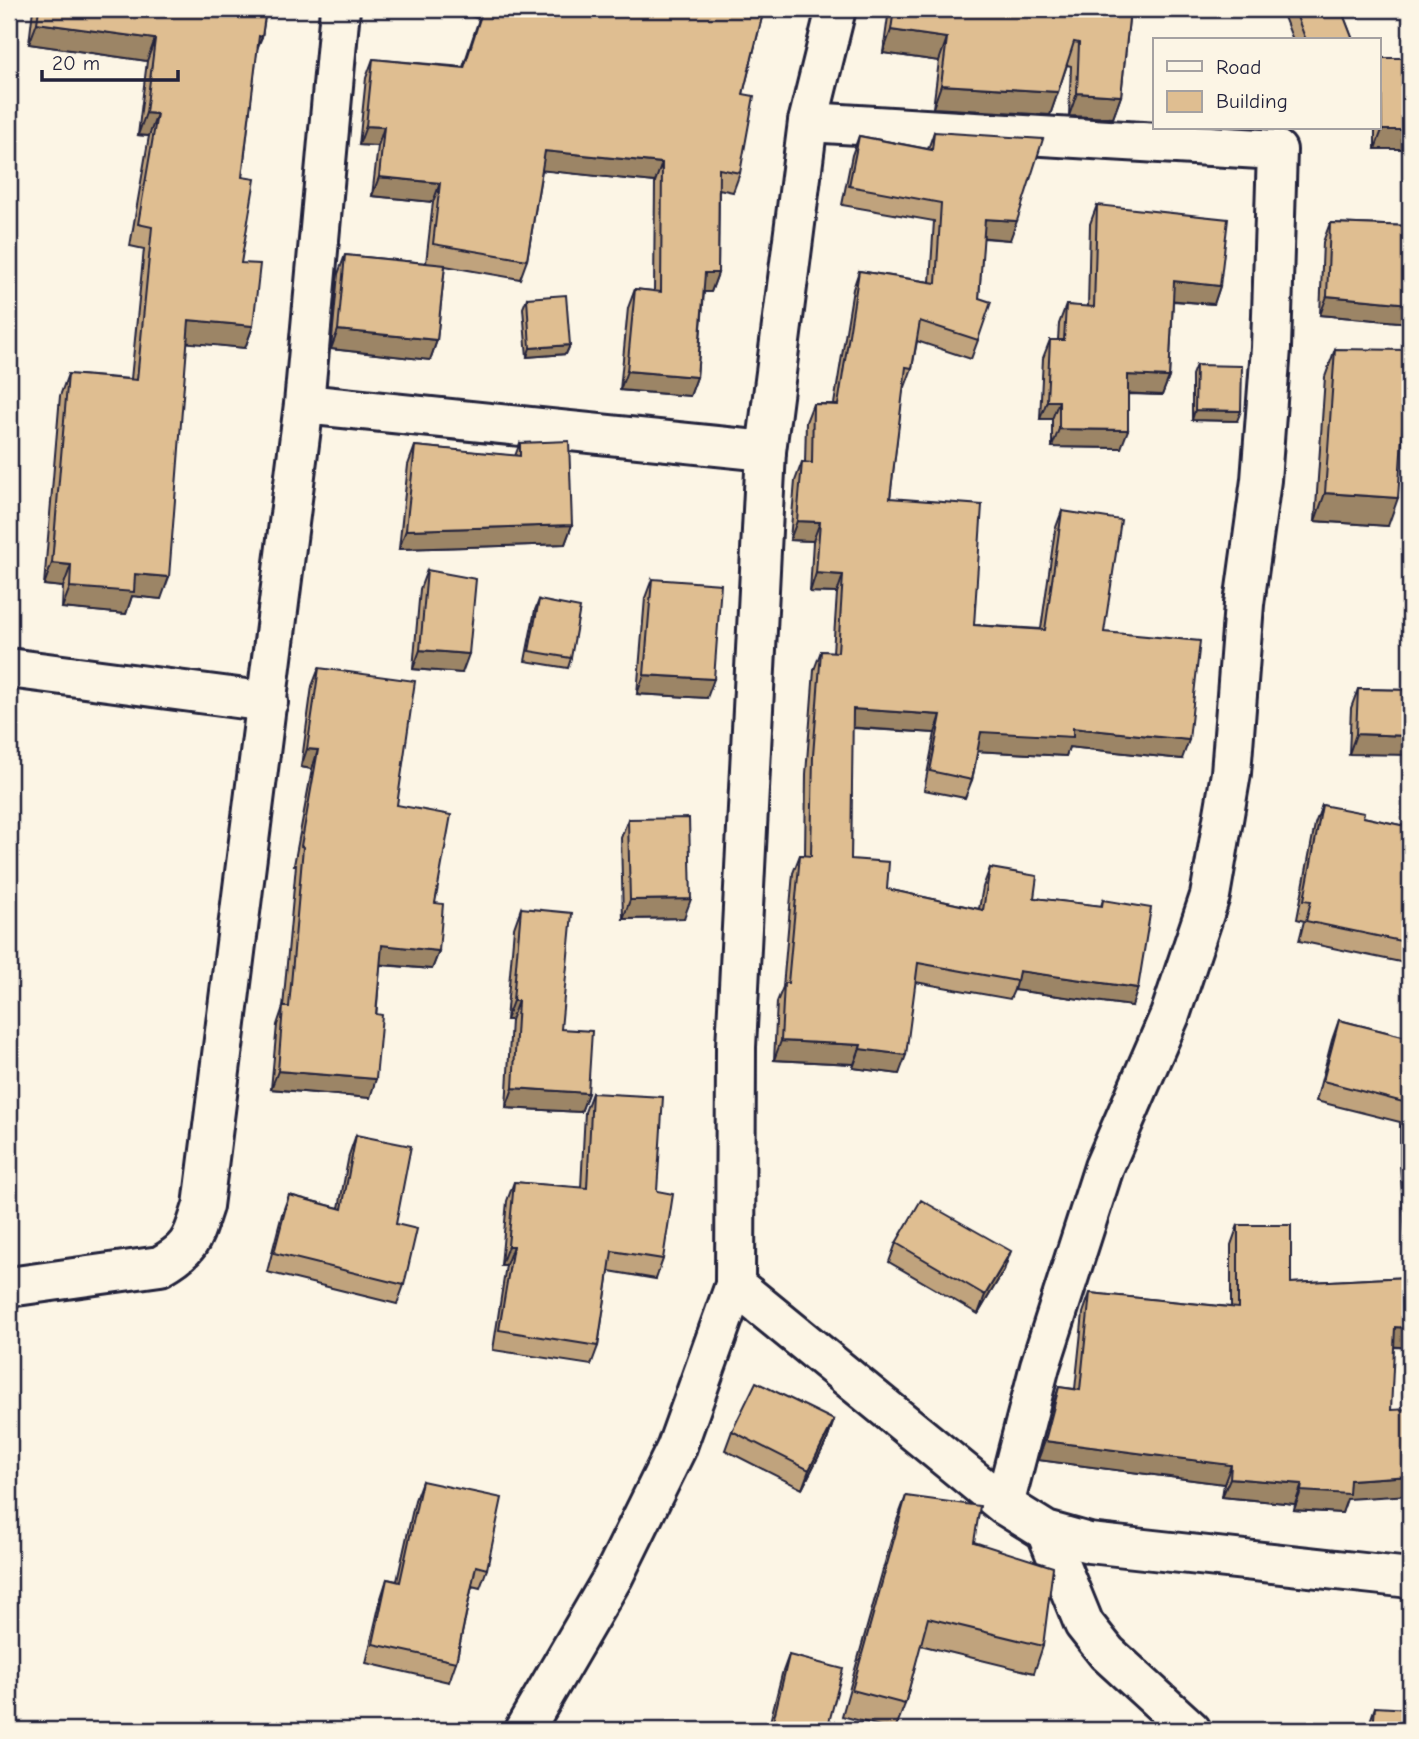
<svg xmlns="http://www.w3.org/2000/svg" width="1419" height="1739" font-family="'Comic Neue',sans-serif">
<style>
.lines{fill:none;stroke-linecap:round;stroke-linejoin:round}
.minor-casing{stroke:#22223b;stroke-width:44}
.tertiary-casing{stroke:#22223b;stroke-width:44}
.minor{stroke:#fcf5e5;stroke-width:38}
.tertiary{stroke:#fcf5e5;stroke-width:38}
.wall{fill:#c0a37d;stroke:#22223b;stroke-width:2}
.shaded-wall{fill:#9c8566;stroke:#22223b;stroke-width:2}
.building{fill:#dfbe91;stroke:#22223b;stroke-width:2}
</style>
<rect width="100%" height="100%" fill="#fcf5e5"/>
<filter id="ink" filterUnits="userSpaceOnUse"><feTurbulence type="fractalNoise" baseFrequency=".0143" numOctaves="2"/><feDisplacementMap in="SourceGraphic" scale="14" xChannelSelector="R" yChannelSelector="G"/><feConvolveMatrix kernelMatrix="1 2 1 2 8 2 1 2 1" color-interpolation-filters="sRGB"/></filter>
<g filter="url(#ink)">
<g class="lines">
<defs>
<path id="minor" d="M808 122 1277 150 1271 348 1261 480 1244 604 1231 773 1210 896 1170 1015 1104 1167 1040 1366 1004 1505
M304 404 340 9
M9 668 268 702
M735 1285 1004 1505 1046 1531 1089 1543 1410 1578
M9 1287 160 1266C192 1248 192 1239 203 1206L304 404 766 451
M1046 1531 1084 1624 1107 1653 1191 1730"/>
<path id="tertiary" d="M524 1730 613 1577 676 1449 735 1285 736 1047 766 451 808 122 836 9"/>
</defs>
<use href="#minor" class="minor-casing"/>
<use href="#tertiary" class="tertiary-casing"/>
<use href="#minor" class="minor"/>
<use href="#tertiary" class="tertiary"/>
</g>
<path class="wall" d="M33 9H266L262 37 257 49 242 177 241 263 253 326 245 348 187 342 161 599 132 596 126 614 62 608 63 587 44 585 60 396 68 374 131 379 144 249 130 246 149 136 138 135 147 61 29 44Z
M471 9H764L743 94 740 173 733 192 719 189 718 273 711 292H704L697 377 690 396 620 390 628 308 635 289 654 291 655 182 542 170 527 260 520 279 445 266 437 340 430 360 331 349 338 274 345 255 426 263 433 202 372 196 378 146 359 145 366 78 373 59 463 67 479 19 468 15Z
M889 9H1130L1121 96 1113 118 1069 116 1071 66 1067 65 1050 115 933 108 939 61 883 53Z
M1281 9H1341L1353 40H1293Z
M1381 58H1410V149H1375V128H1379V64Z
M934 132 1010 240 983 238 979 298 978 340 971 359 917 341 912 368 905 387H903L890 498 974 625 1041 629 1055 530 1062 511 1104 632 1182 759 1069 747 1066 756 978 751 972 780 965 798 924 790 935 733 852 728 851 859 887 889 979 909 983 887 990 868 1034 898 1101 906 1103 900 1132 1006 1014 990 1010 999 915 982 899 1074 853 1068 854 1064 774 1060 777 1002 783 987 793 873 800 855H805L806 774 814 670 821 651 833 652 837 593 810 592 813 541 790 540 795 481 802 462 805 463 806 422 813 404H834L853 289 859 271 930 282 934 221 842 205 852 155 859 136 928 149Z
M1097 205 1220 286 1214 304 1173 301 1169 377 1162 395 1128 394 1121 448 1052 447V419H1040L1043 358 1050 340H1058L1059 324 1066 305 1088 307 1090 224Z
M1330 223 1410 226V323L1320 315 1323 242Z
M527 298 570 345 566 354 527 357 523 308Z
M1335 349 1388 526 1315 521 1325 377Z
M1196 365 1237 421 1192 420V375Z
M520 443 572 525 565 544 399 549 408 465 415 446 515 456Z
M427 570 462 673 413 669 420 589Z
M652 579 707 698 637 694 645 598Z
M539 600 571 658 568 668 525 661 535 610Z
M319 668 397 805 435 903 439 951 432 969 380 965 370 1098 271 1089 277 1025 283 1007 296 865H294L312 769 301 767 312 686Z
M1358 689 1410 690 1349 754 1351 708Z
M1322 805 1363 817 1410 827V964L1299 941 1304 921 1297 919 1315 824Z
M628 819 684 918 623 919 621 838Z
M521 908 561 1029 588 1093 581 1112 506 1108 511 1020H506L514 928Z
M1339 1020 1410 1038V1348L1394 1347 1342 1513 1294 1510 1295 1504 1222 1497 1224 1484 1038 1460 1052 1407 1059 1387 1075 1389 1083 1313 1090 1293 1231 1307V1245L1238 1225 1291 1283 1408 1277 1400 1165V1122L1316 1101 1332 1040Z
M592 1093 657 1191 663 1259 656 1279 609 1271 598 1346 591 1365 493 1350 506 1265H501L507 1201 514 1182 581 1188 585 1112Z
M356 1135 396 1224 404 1285 397 1304 267 1272 282 1214 289 1195 339 1208 349 1155Z
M896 1243 1004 1270 978 1314 889 1262Z
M834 1420 827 1440 802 1489 725 1450 732 1431Z
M422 1481 487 1569 480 1588 472 1586 456 1662 449 1682 366 1663 381 1598 387 1579 397 1581 415 1500Z
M906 1496 974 1542 1043 1646 1034 1673 920 1645 905 1704 895 1730 842 1716 896 1523Z
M789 1655 828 1726 827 1730H768L782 1674Z
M1375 1707 1410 1730H1367Z"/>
<path class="shaded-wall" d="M1182 9H1253L1180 14Z
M37 23 155 39 147 61 29 44Z
M891 30 947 38 939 61 883 53Z
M941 85 1058 92 1050 115 933 108Z
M1077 93 1121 96 1113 118 1069 116Z
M146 113 157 114 149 136 138 135Z
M366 126 384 127 378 146 359 145Z
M1382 130H1410V149H1375Z
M545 151 662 163 655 182 538 170Z
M379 177 440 183 433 202 372 196Z
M985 219 1017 221 1010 240 978 237Z
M705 273H718L711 292H699Z
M1174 281 1220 286 1214 304 1167 300Z
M1327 296 1410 304V323L1320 315Z
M189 320 253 326 245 348 181 342Z
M338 330 437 340 430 360 331 349Z
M570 345 566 354 527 357 530 348Z
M627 371 697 377 690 396 620 390Z
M1128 375 1169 377 1162 395 1121 393Z
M1047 401H1059L1052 419H1040Z
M1195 410 1241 411 1237 421 1192 420Z
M1059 429 1128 430 1121 448 1052 447Z
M1325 493 1398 498 1388 526 1315 521Z
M797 521 820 522 813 541 790 540Z
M572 525 565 544 399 549 406 530Z
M52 563 71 565 63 587 44 585Z
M816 573 843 575 837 593 810 592Z
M135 574 169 577 161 599 132 596 126 614 62 608 70 587Z
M420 650 469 654 462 673 413 669Z
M644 675 714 679 707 698 637 694Z
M853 709 941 715 935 733 846 727Z
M1073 728 1189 740 1182 759 1069 747 1066 756 975 751 981 732Z
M1356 734 1410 736V755L1349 754Z
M307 749 318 750 312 769 301 767Z
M691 899 684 918 623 919 630 900Z
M382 945 439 951 432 969 375 964Z
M1019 971 1138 988 1132 1006 1014 990Z
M513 1001H518L511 1020H506Z
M781 1041 861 1045 854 1064 774 1060Z
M860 1049 906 1055 899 1074 853 1068Z
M278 1071 376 1079 370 1098 271 1089Z
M513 1088 588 1093 581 1112 506 1108Z
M508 1246H513L506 1265H501Z
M1011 1251 1004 1270 978 1314 985 1295Z
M1395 1327 1410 1328V1348L1388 1346Z
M834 1420 827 1440 802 1489 809 1470Z
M1045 1441 1231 1465 1224 1484 1038 1460Z
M1410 1476V1495L1347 1499 1342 1513 1294 1510 1301 1491 1350 1480Z
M1230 1478 1302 1484 1295 1504 1222 1497Z"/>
<path class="building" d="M39 9H266L262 37 259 36 242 177 255 179 241 263 260 264 253 326 189 320 169 577 135 574 134 592 70 587 71 565 52 563 68 374 137 380 152 227 138 224 157 114 146 113 155 39 37 23Z
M483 9H764L743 94 754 96 740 173 719 169 718 273H705L697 377 627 371 635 289 661 292 662 163 545 151 527 260 433 244 440 183 379 177 384 127 366 126 373 59 464 68Z
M894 9H1130L1121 96 1077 93 1079 43 1074 42 1058 92 941 85 947 38 891 30Z
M1294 9H1341L1353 40H1306Z
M1381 58H1410V130H1382Z
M934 132 1043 139 1017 221 985 219 979 298 991 302 978 340 920 321 912 368 906 367 890 498 982 505 974 625 1045 630 1062 511 1121 520 1104 632 1200 641 1189 740 1073 728V737L981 732 972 780 930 771 941 715 853 709 851 859 889 862 887 889 983 910 990 868 1037 876 1034 898 1102 906 1103 900 1151 908 1138 988 1019 971 1017 981 918 963 906 1055 860 1049 861 1045 781 1041 784 983H788L800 855 811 856 813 756 821 651 838 652 843 575 816 573 820 522 797 521 802 462 812 463 813 404 838 405 859 271 936 283 941 203 849 186 859 136 932 150Z
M1097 205 1228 219 1220 286 1174 281 1169 377 1128 375V430L1059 429V401H1047L1050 340H1064L1066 305 1094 307Z
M1330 223 1410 226V304L1327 296Z
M345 255 445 265 437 340 338 330Z
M566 295 570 345 530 348 527 298Z
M1335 349 1408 350 1398 498 1325 493Z
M1196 365 1242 366 1241 411 1195 410Z
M569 441 572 525 406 530 415 446 520 456V443Z
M427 570 476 579 469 654 420 650Z
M652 579 721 584 714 679 644 675Z
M539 600 580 608 571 658 529 651Z
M319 668 415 681 397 805 451 815 435 903 443 904 439 951 382 945 376 1014 382 1015 376 1079 278 1071 283 1007H289L303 847 301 846 318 750 307 749Z
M1358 689 1410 690V736L1356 734Z
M1322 805 1364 813 1363 817 1410 827V943L1306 921 1311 901 1304 900Z
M689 818 691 899 630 900 628 819Z
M521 908 572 913 561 1029 592 1031 588 1093 513 1088 518 1001H513Z
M1339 1020 1410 1038V1190L1407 1146V1103L1323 1081Z
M592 1093 663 1097 657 1191 673 1194 663 1259 612 1251 598 1346 499 1330 513 1246H508L514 1182 587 1188Z
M356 1135 411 1146 396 1224 417 1229 404 1285 274 1253 289 1195 342 1209Z
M921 1200 1011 1251 985 1295 896 1243Z
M1238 1225H1291V1283L1410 1277V1328L1395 1327 1391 1410 1410 1409V1476L1350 1480 1349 1494 1301 1491 1302 1484 1230 1478 1231 1465 1045 1441 1059 1387 1080 1390 1090 1293 1238 1308Z
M756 1382 834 1420 809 1470 732 1431Z
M422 1481 502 1498 487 1569 476 1566 456 1662 373 1644 387 1579 400 1582Z
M906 1496 980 1506 974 1542 1053 1567 1043 1646 928 1618 905 1704 852 1690Z
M789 1655 843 1669 828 1726 820 1724 819 1730H771Z
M1375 1707 1410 1709V1730H1373Z"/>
</g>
<rect width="1419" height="1739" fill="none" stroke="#fcf5e5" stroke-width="35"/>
<rect x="18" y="18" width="1384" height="1704" fill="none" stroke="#22223b" stroke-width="2.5" filter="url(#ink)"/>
<rect x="1153" y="38" width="228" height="91" fill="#fcf5e5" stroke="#a5a1a1" stroke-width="2"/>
<rect x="1167" y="61" width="35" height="10" fill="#fcf5e5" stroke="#a5a1a1" stroke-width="2"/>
<text x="1216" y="74" font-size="21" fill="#22223b">Road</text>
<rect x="1167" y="91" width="35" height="21" fill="#dfbe91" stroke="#a5a1a1" stroke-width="2"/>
<text x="1216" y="108" font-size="21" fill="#22223b">Building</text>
<path d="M42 70v10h136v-10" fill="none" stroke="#22223b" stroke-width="3.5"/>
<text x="52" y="70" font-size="21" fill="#22223b" stroke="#fcf5e5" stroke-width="5" paint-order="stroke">20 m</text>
</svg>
